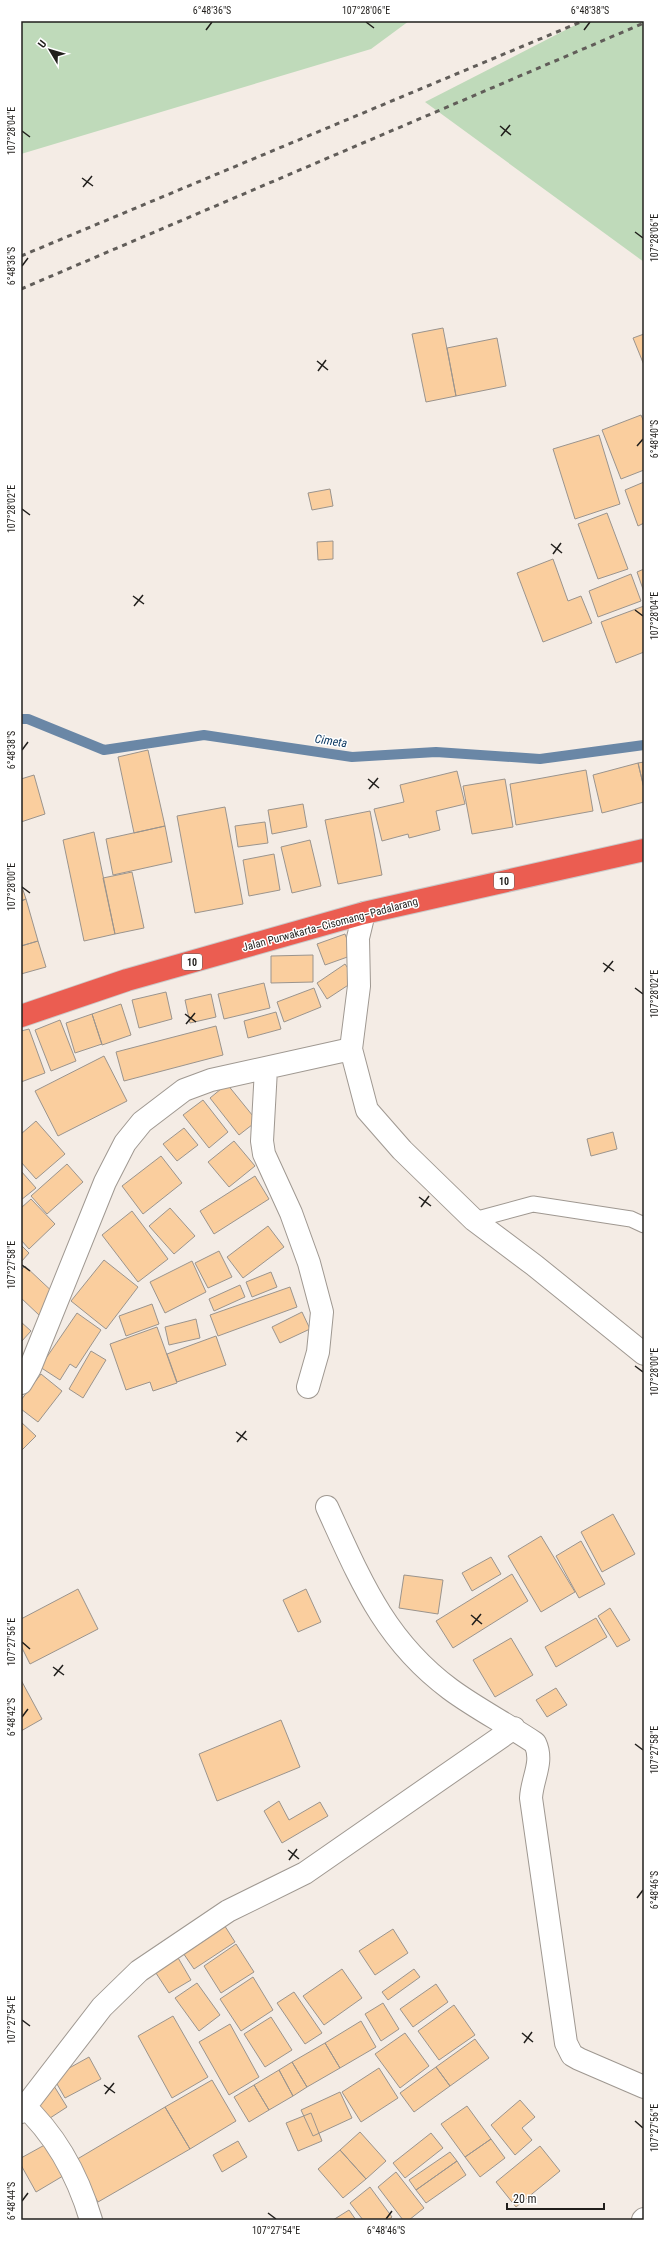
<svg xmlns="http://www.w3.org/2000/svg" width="665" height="2241" font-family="'Roboto Condensed',sans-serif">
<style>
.green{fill:#bfdaba}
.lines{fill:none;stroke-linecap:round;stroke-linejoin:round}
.stream{stroke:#6a87a6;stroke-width:10}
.building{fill:#face9e;stroke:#9b948d}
.lane-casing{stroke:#9f9891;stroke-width:17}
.street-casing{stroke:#9f9891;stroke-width:24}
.highway-casing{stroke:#cac9c9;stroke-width:24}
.lane{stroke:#fff;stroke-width:15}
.street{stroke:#fff;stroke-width:22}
.highway{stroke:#eb5d51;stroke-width:22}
.rail{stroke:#615d59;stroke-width:3;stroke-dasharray:5 5;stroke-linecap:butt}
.ticks{fill:none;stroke:#211f1c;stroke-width:1.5}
.labels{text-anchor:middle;stroke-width:3;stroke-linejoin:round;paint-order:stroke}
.shield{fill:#fff;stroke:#646260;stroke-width:1}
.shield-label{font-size:10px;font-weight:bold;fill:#211f1c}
.street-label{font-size:11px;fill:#211f1c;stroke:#fff}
.water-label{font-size:12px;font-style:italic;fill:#06345e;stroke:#fff}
.neatline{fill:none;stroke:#211f1c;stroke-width:1.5}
.ticks-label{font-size:10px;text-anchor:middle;fill:#211f1c}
</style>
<rect width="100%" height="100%" fill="#f4ece5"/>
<path class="green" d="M21 21H409L371 49 21 154Z
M583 21H644V262L425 102Z"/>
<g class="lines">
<path class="stream" d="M21 719H28L104 750 204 735 352 757 436 752 540 759 644 745"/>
</g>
<path class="building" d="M443 328 456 396 426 402 412 334Z
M644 334V365L633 338Z
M497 338 506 386 456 396 447 348Z
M641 415 644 422V470L621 479 602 430Z
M599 435 620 504 575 519 553 449Z
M644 482V523L638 526 625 490Z
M330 489 333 506 312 510 308 493Z
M607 513 628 569 598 579 578 524Z
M333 541V559L318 560 317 542Z
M553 559 568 601 581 596 592 623 543 642 517 573Z
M644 569V592L637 572Z
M631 574 641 601 598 617 589 591Z
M644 606V652L616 663 601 622Z
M148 750 165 826 134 833 118 757Z
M644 762V788L638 763Z
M638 763 644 788V802L602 813 593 775Z
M586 770 593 811 516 825 510 784Z
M457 771 465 804 436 811 440 830 409 838 408 834 382 841 374 809 404 802 400 785Z
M34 775 45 814 21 822V779Z
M505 779 513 827 472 834 463 786Z
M303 804 307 827 272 834 268 810Z
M225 807 243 904 195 913 177 816Z
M370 811 382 875 338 884 325 820Z
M265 822 268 843 238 847 235 826Z
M165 826 172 862 113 875 106 839Z
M94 832 115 934 84 941 63 840Z
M310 840 321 886 292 893 281 847Z
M274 854 280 890 249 896 243 860Z
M132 872 144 928 115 934 103 878Z
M21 884 26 899 21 901Z
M26 899 38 941 21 946V901Z
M345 934 353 955 325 965 317 944Z
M38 941 46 967 21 974V946Z
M313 955V982L271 983V956Z
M345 964 356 980 327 999 317 983Z
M264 983 270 1008 224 1019 218 994Z
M314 988 321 1007 284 1022 277 1002Z
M166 992 172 1019 139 1028 132 1000Z
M211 994 216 1017 190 1023 185 1000Z
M121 1004 131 1035 102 1045 92 1014Z
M276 1012 281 1029 248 1038 244 1021Z
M92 1014 102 1044 75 1053 66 1023Z
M60 1020 76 1061 51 1071 35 1030Z
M216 1026 223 1055 124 1081 116 1052Z
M29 1029 45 1073 21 1082V1031Z
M104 1056 127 1101 58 1136 35 1091Z
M227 1084 257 1121 239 1135 210 1098Z
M203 1100 228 1132 209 1148 183 1115Z
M36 1121 65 1154 36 1179 21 1162V1134Z
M184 1128 198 1145 177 1161 163 1144Z
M613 1132 617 1149 591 1156 587 1139Z
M234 1141 255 1166 229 1187 208 1162Z
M161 1156 182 1183 143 1214 122 1186Z
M67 1164 83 1182 47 1214 31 1196Z
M21 1171 36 1188 21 1200Z
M255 1176 269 1199 214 1234 200 1211Z
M31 1199 55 1224 29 1249 21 1240V1208Z
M170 1208 195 1236 174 1254 149 1226Z
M132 1211 168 1259 138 1282 102 1235Z
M268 1226 284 1247 243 1278 227 1257Z
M21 1245 29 1253 21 1262Z
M219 1251 232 1277 208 1288 195 1263Z
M104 1260 138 1287 106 1329 71 1301Z
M192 1261 206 1292 165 1313 150 1282Z
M25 1266 57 1296 39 1315 21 1298V1270Z
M271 1272 277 1287 252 1297 246 1282Z
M240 1285 245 1297 214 1311 209 1299Z
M290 1287 297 1307 218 1336 210 1315Z
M152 1304 159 1324 126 1336 119 1316Z
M302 1312 310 1329 280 1343 272 1327Z
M77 1313 101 1330 76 1368 70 1364 60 1380 40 1367Z
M196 1319 200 1338 169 1345 165 1327Z
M21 1322 31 1331 21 1342Z
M157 1327 177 1383 153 1391 150 1382 126 1390 110 1344Z
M216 1336 226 1365 177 1382 167 1354Z
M91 1351 106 1360 83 1398 69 1389Z
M41 1374 62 1391 38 1422 21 1409V1400Z
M21 1422 36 1436 21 1451Z
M613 1514 635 1554 602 1572 581 1532Z
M541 1536 575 1592 541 1612 508 1556Z
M581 1541 605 1584 579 1598 556 1556Z
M491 1557 501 1574 472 1591 462 1573Z
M512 1574 528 1601 453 1648 436 1621Z
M404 1575 443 1580 438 1614 399 1608Z
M78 1589 98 1629 30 1664 21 1646V1619Z
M306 1589 321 1622 298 1632 283 1600Z
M610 1608 630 1640 617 1647 598 1616Z
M596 1618 607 1637 556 1667 545 1647Z
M511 1638 533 1675 495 1697 473 1660Z
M21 1680 42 1719 21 1731Z
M556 1688 567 1705 547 1717 536 1700Z
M281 1720 300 1767 217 1801 199 1754Z
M279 1801 289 1820 320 1802 328 1816 282 1843 264 1811Z
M221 1920 235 1942 194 1969 179 1947Z
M393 1929 408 1953 375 1975 359 1951Z
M236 1944 254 1972 221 1993 204 1966Z
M177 1956 191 1980 169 1993 154 1970Z
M342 1969 362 1998 324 2025 303 1996Z
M414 1969 420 1977 388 2000 382 1992Z
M253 1977 273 2010 241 2031 220 1999Z
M197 1983 220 2015 199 2031 175 1998Z
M436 1984 448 2002 413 2027 400 2009Z
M294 1992 322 2033 305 2044 277 2003Z
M383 2003 399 2029 381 2041 365 2014Z
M454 2005 475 2035 439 2060 418 2031Z
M173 2016 208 2077 172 2098 138 2036Z
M271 2017 292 2050 265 2067 244 2034Z
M361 2021 376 2047 340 2068 325 2043Z
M230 2024 259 2077 229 2095 199 2042Z
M405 2033 429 2066 400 2088 375 2054Z
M475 2039 489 2058 450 2086 436 2067Z
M325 2043 340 2068 307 2087 292 2062Z
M89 2057 101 2079 65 2098 53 2077Z
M292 2062 307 2087 293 2096 279 2070Z
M436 2067 450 2086 414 2112 400 2093Z
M379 2068 398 2098 361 2122 342 2092Z
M279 2070 293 2096 269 2110 254 2085Z
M212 2080 236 2121 190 2149 165 2107Z
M254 2085 269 2110 249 2122 234 2097Z
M54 2086 67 2107 47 2120 33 2100Z
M340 2092 352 2118 313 2136 301 2110Z
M520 2100 535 2117 522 2128 532 2140 515 2155 491 2125Z
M467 2106 491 2139 465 2157 441 2124Z
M165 2107 190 2149 98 2202 74 2161Z
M311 2113 322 2141 298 2151 286 2123Z
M360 2132 386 2161 366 2179 340 2150Z
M431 2133 443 2148 405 2178 393 2163Z
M491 2139 505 2158 480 2177 465 2157Z
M238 2141 247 2157 222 2172 213 2155Z
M50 2142 68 2173 36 2192 21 2165V2158Z
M540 2146 560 2171 516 2207 496 2182Z
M340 2150 366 2179 343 2198 318 2169Z
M450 2152 457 2161 416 2190 409 2180Z
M457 2161 466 2175 426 2203 416 2190Z
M396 2172 424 2208 409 2220H403L378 2187Z
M370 2187 392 2217 388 2220H363L350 2203Z
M349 2210 356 2220H333Z"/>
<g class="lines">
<defs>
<path id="lane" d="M474 1220 533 1204 631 1219 644 1225"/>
<path id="street" d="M364 913 358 938 359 986 351 1049 367 1110 402 1150 474 1220 534 1265 644 1354
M266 1069 262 1141 264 1154 291 1213 309 1263 322 1312 318 1352 308 1387
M21 1383 30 1368 105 1182 125 1143 142 1122 184 1090 211 1080 351 1049
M327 1507C360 1579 384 1640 450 1689 477 1709 507 1724 535 1743 544 1762 532 1778 531 1798L566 2043 572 2055 579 2059 644 2087
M21 2103C55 2134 78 2176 91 2220
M21 2112 102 2007 139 1971 228 1911 305 1873 514 1728
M643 2220 644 2219"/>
<path id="highway" d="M21 1016 127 980 364 913 644 850"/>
</defs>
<use href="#lane" class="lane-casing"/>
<use href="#street" class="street-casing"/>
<use href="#highway" class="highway-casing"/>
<use href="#lane" class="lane"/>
<use href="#street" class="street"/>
<use href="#highway" class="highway"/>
<path class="rail" d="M21 256 583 21
M21 289 644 23"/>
</g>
<path class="ticks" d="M366 22 374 28M206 30 212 22M584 30 590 22M500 126 511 135M22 131 30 137M501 136 510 125M82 178 93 186M83 187 92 176M635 232 643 238M22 266 28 258M317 361 328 370M318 371 326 360M637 446 643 439M22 509 30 515M551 544 562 553M553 554 561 543M133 596 144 604M134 606 143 595M635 610 643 616M22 750 28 742M368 779 379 788M369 789 378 778M22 887 30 893M603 963 614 971M604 972 613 961M635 988 643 994M185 1014 196 1022M186 1024 195 1013M419 1197 431 1206M421 1207 429 1196M22 1265 30 1271M635 1366 643 1372M236 1432 247 1440M237 1442 246 1431M471 1615 482 1624M472 1625 481 1614M22 1642 30 1649M53 1667 64 1675M54 1676 63 1665M22 1717 28 1709M635 1744 643 1750M288 1850 299 1859M289 1860 297 1849M637 1898 643 1890M22 2020 30 2026M522 2033 533 2042M524 2043 532 2032M104 2085 115 2093M105 2094 114 2083M635 2121 643 2128M22 2201 28 2193M268 2213 276 2219M386 2219 392 2211"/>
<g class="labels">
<g class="shield">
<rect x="494" y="873" width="20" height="16" rx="3"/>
<rect x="182" y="954" width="20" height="16" rx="3"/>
</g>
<g class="shield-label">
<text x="504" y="885">10</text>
<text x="192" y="966">10</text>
</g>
<g class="street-label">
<text transform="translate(330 924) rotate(-15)" y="4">Jalan Purwakarta–Cisomang–Padalarang</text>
</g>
<g class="water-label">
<text transform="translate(331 741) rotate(9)" y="4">Cimeta</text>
</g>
</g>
<rect width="665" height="2241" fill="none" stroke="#ffffff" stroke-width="44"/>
<g transform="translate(50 50) rotate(308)" stroke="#ffffff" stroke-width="3" paint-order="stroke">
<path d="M0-3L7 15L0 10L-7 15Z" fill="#211f1c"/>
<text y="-6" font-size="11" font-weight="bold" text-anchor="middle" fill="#211f1c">U</text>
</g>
<path d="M507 2203v6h97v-6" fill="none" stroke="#211f1c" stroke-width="2"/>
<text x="513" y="2203" font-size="12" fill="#211f1c" stroke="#ffffff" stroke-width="3" paint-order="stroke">20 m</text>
<rect x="22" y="22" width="621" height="2197" class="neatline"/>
<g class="ticks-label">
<text x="212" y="14">6°48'36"S</text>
<text x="366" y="14">107°28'06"E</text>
<text x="590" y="14">6°48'38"S</text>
<text transform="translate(11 131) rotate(-90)" y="4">107°28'04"E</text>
<text transform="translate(654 238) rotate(-90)" y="4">107°28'06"E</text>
<text transform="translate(11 266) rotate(-90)" y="4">6°48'36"S</text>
<text transform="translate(654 439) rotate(-90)" y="4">6°48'40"S</text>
<text transform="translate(11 509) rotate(-90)" y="4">107°28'02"E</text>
<text transform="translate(654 616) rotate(-90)" y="4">107°28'04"E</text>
<text transform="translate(11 750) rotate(-90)" y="4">6°48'38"S</text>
<text transform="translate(11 887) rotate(-90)" y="4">107°28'00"E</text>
<text transform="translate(654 994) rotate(-90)" y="4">107°28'02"E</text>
<text transform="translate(11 1265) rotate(-90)" y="4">107°27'58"E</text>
<text transform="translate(654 1372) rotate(-90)" y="4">107°28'00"E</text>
<text transform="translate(11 1642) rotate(-90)" y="4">107°27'56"E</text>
<text transform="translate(11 1717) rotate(-90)" y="4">6°48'42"S</text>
<text transform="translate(654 1750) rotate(-90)" y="4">107°27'58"E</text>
<text transform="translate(654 1890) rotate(-90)" y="4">6°48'46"S</text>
<text transform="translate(11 2020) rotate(-90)" y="4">107°27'54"E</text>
<text transform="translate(654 2128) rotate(-90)" y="4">107°27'56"E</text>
<text transform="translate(11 2201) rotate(-90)" y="4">6°48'44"S</text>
<text x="276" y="2234">107°27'54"E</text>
<text x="386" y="2234">6°48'46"S</text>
</g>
</svg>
